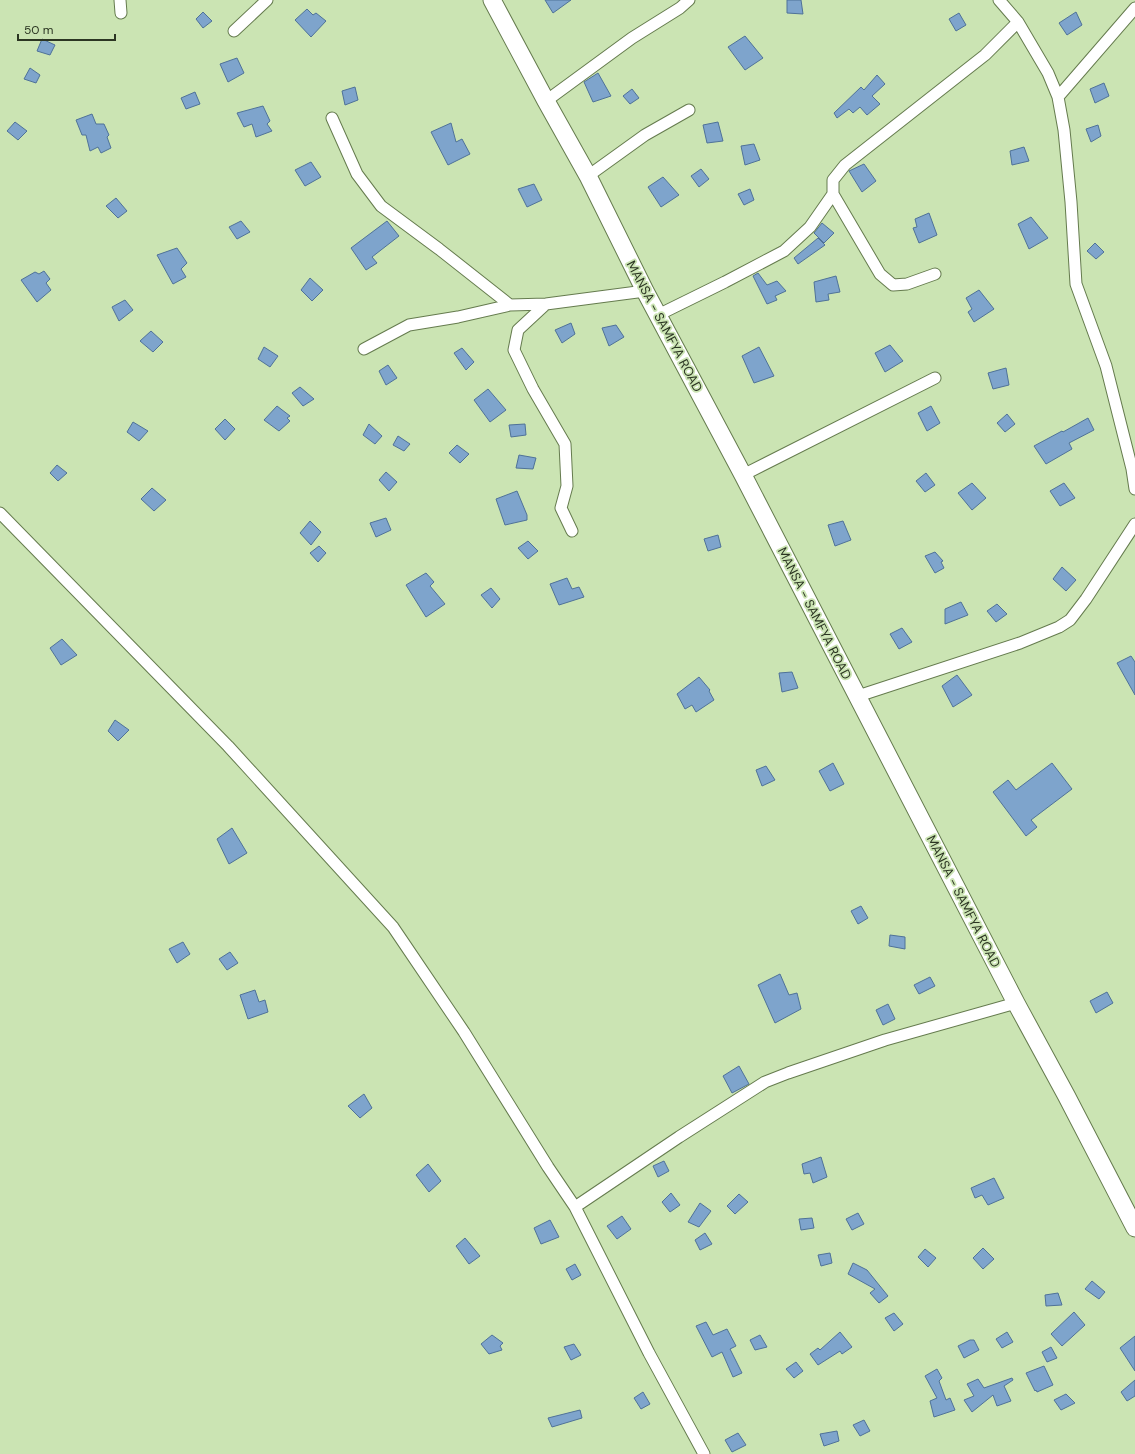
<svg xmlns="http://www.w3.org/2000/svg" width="1135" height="1454" font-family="'DM Sans',sans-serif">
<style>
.building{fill:#7ea4cc;stroke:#4f7298}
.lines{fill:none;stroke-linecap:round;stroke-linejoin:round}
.minor-casing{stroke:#657b4e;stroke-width:13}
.primary-casing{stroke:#657b4e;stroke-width:19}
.minor{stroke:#fff;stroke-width:11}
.primary{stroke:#fff;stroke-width:17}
.labels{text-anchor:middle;stroke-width:3.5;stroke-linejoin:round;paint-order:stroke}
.street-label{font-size:13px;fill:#2b3522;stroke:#cbe4b3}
</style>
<rect width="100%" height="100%" fill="#cbe4b3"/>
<path class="building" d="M545 0H571L553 13Z
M787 0H801L803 14 787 13Z
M307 9 313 15 316 13 326 21 311 37 295 20Z
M203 12 212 21 203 28 196 19Z
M1076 12 1082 25 1067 35 1059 23Z
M959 13 966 25 956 31 949 19Z
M745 36 763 58 745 70 728 47Z
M42 39 55 45 50 55 37 51Z
M237 58 244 73 228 82 220 64Z
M30 68 40 75 36 83 24 79Z
M598 73 611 96 593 102 584 82Z
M877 75 885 84 872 96 880 104 867 115 860 107 853 113 849 109 837 118 834 113 861 87 864 90Z
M1104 83 1109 96 1095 103 1090 89Z
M355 87 358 100 345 105 342 91Z
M632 89 639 98 630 104 623 96Z
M195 92 200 104 186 109 181 98Z
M263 106 270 121 267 124 272 131 256 137 252 124 244 127 237 113Z
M92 114 96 124H104L109 135 107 137 111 148 101 153 98 147 90 151 86 135H82L76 120Z
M15 122 27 131 18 140 7 131Z
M718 122 723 141 707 143 703 125Z
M451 123 456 142 462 139 470 154 448 165 431 132Z
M1098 125 1101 136 1091 142 1086 129Z
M754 144 760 160 745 165 741 146Z
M1024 147 1029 161 1012 165 1010 151Z
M311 162 321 177 305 186 295 170Z
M864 164 876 181 862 192 849 171Z
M701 169 709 179 699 187 691 176Z
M663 177 679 195 661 207 648 187Z
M534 184 542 200 527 207 518 189Z
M750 189 754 200 744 205 738 194Z
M116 198 127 211 118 218 106 206Z
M929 213 937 235 919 243 913 228 917 227 915 219Z
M1031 217 1048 238 1029 249 1018 224Z
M241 221 250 232 237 239 229 227Z
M387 221 399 236 372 257 377 263 366 270 351 248Z
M822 223 834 233 824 243 814 233Z
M818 238 825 245 798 264 794 258Z
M1095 243 1104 252 1096 259 1087 251Z
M177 248 187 263 181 269 186 277 173 284 157 255Z
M44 271 50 279 46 283 51 290 37 302 21 280 35 272 39 274Z
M758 273 767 285 777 281 786 291 775 296 777 300 767 304 753 276Z
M836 276 840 292 828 294 829 300 816 302 814 282Z
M310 278 323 290 312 301 301 290Z
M979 290 994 309 974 322 968 312 972 309 966 298Z
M125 300 133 310 119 321 112 307Z
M571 323 575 334 562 343 555 330Z
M616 325 624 337 609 346 602 328Z
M151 331 163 342 153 352 140 341Z
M890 345 903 361 885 372 875 353Z
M264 347 278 356 270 367 258 359Z
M759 347 774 376 754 383 742 356Z
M462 348 474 362 466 370 454 353Z
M388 365 397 378 386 385 379 371Z
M1006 368 1009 385 993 389 988 373Z
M300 387 314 399 303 406 292 393Z
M488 389 506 410 490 422 474 400Z
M277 406 290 416 287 418 290 421 279 431 264 420Z
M931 406 940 423 927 431 918 413Z
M1007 414 1015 424 1005 432 997 423Z
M1088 418 1094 430 1069 443 1072 449 1046 464 1034 446 1062 431 1063 432Z
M225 419 235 429 225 440 215 429Z
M133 422 148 431 139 441 127 432Z
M369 424 382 436 375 444 363 435Z
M525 424 526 435 511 437 509 425Z
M398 436 410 444 404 451 393 445Z
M457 445 469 454 460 463 449 453Z
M519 455 536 458 533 469 516 468Z
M57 465 67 473 58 481 50 473Z
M386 472 397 482 389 491 379 480Z
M926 473 935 485 925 492 916 481Z
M972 483 986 498 972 510 958 493Z
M1064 483 1075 498 1060 506 1050 491Z
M152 488 166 500 154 511 141 499Z
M517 491 527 515V520L505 525 496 499Z
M386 518 391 530 376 537 370 523Z
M310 521 321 532 311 545 300 533Z
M843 521 851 540 835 546 828 525Z
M718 535 721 547 708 551 704 539Z
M528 541 538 551 528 559 518 548Z
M319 546 326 553 318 562 310 553Z
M935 552 943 561 941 562 944 568 935 573 925 556Z
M1062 567 1076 580 1066 591 1053 579Z
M426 573 434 582 430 586 445 604 426 617 406 585Z
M567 578 572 589 579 587 584 597 559 605 550 584Z
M491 588 500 599 492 608 481 595Z
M961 602 968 615 945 624V609Z
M997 604 1007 614 996 622 987 611Z
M902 628 912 642 899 649 890 634Z
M62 639 77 655 61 665 50 648Z
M1131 656 1135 662V695L1117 663Z
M792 672 798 688 782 692 779 673Z
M957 675 972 695 953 707 942 686Z
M699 677 710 690 709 691 714 700 696 712 692 705 685 709 677 694Z
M115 720 129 730 118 741 108 731Z
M833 763 844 784 830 791 819 771Z
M1052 763 1072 789 1031 820 1037 827 1026 836 993 792 1008 780 1016 790Z
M766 766 775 780 762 786 756 770Z
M232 828 247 853 229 864 217 839Z
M861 906 868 918 858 924 851 911Z
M890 935 905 937V949L889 946Z
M183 942 190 954 177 963 169 949Z
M230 952 238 963 227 970 219 959Z
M780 974 789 995 797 993 801 1009 775 1023 758 985Z
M930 977 935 986 919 994 914 985Z
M255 990 259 1002 265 1000 268 1012 248 1019 240 995Z
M1107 992 1113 1003 1096 1013 1090 1001Z
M888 1004 895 1019 883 1025 876 1010Z
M739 1066 749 1084 732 1093 723 1076Z
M364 1094 372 1108 360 1118 348 1106Z
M821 1157 827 1177 813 1183 810 1173 804 1174 802 1164Z
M664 1161 669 1171 658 1177 653 1166Z
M428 1164 441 1181 429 1192 416 1175Z
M994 1178 1004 1198 988 1205 982 1195 975 1198 971 1188Z
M671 1193 680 1205 670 1212 662 1202Z
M739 1194 748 1202 735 1214 727 1206Z
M700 1203 711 1211 699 1227 688 1222Z
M858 1213 864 1224 852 1230 846 1219Z
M622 1216 631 1229 617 1239 607 1226Z
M812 1218 814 1228 801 1230 799 1219Z
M550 1220 559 1237 541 1244 534 1228Z
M705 1233 712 1244 700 1250 695 1240Z
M465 1238 480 1256 469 1264 456 1246Z
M983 1248 994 1259 983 1269 973 1258Z
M925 1249 936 1258 928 1267 918 1257Z
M830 1253 832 1263 821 1266 818 1255Z
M853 1263 867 1270 888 1296 879 1303 870 1293 875 1289 848 1274Z
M575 1264 581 1275 572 1280 566 1269Z
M1092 1281 1105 1292 1099 1299 1085 1289Z
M1058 1293 1062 1305 1046 1306 1045 1295Z
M1074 1312 1085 1325 1062 1346 1051 1334Z
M894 1313 903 1324 894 1331 885 1318Z
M706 1322 713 1335 727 1329 736 1346 730 1349 742 1373 733 1377 722 1352 712 1357 696 1326Z
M840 1332 852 1347 842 1354 840 1351 818 1365 810 1354 818 1348 820 1350Z
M1007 1332 1013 1342 1002 1348 996 1339Z
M492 1335 503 1343 500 1346 502 1350 489 1354 481 1344Z
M760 1335 767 1347 755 1350 750 1340Z
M1135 1336V1371L1120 1348Z
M970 1340H974L979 1350 964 1358 958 1346Z
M574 1344 581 1355 571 1360 564 1347Z
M1051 1347 1057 1358 1047 1362 1042 1352Z
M796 1362 803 1371 794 1378 786 1369Z
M1044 1366 1053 1385 1037 1392 1036 1390 1035 1391 1026 1373Z
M937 1369 942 1378 939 1381 946 1400 950 1398 955 1410 934 1417 930 1401 937 1398 925 1376Z
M1012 1378 1013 1380 1004 1386 1011 1401 997 1406 993 1395 972 1412 964 1400 974 1396 967 1384 978 1379 984 1388Z
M1135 1380V1396L1127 1401 1121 1392Z
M643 1392 650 1404 641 1409 634 1398Z
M1066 1394 1075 1403 1061 1410 1054 1400Z
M580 1410 582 1418 552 1427 548 1418Z
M864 1420 870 1431 860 1436 853 1425Z
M837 1431 839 1441 824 1446 820 1434Z
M738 1433 746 1445 732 1452 725 1440Z"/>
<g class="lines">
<defs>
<path id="minor" d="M120 0 121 13
M999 0 1018 22 1048 73 1058 97 1064 130 1071 202 1076 284 1106 366 1132 469 1135 489
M234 31 267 0
M1058 97 1135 8
M546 101 632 38 680 8 689 0
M332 118 357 174 381 206 439 249 510 305
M588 176 645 135 689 110
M833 194 880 274 893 285 907 284 935 274
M546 304 518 330 514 350 533 389 565 444 567 486 561 508 572 531
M658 315 725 282 784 251 810 227 833 194V180L845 165 985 55 1018 22
M364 349 409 325 458 317 510 305 546 304 645 291
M743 475 935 378
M0 513 228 746 393 927 464 1032 548 1167 575 1207 649 1353 704 1454
M858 696 1020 643 1059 627 1070 620 1086 599 1135 524
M575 1207 679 1137 765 1082 788 1073 885 1040 1016 1003"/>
<path id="primary" d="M492 0 546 101 588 176 645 291 743 475 1016 1003 1066 1095 1135 1228"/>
</defs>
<use href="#minor" class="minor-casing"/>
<use href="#primary" class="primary-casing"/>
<use href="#minor" class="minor"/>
<use href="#primary" class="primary"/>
</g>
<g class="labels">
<g class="street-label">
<text transform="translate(665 326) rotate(62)" y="5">MANSA - SAMFYA ROAD</text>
<text transform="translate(815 613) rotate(63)" y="5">MANSA - SAMFYA ROAD</text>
<text transform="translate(964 901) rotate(63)" y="5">MANSA - SAMFYA ROAD</text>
</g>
</g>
<path d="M18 34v6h97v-6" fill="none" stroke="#2b3522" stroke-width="2"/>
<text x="24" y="34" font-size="12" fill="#2b3522" stroke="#cbe4b3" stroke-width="3" paint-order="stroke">50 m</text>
</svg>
